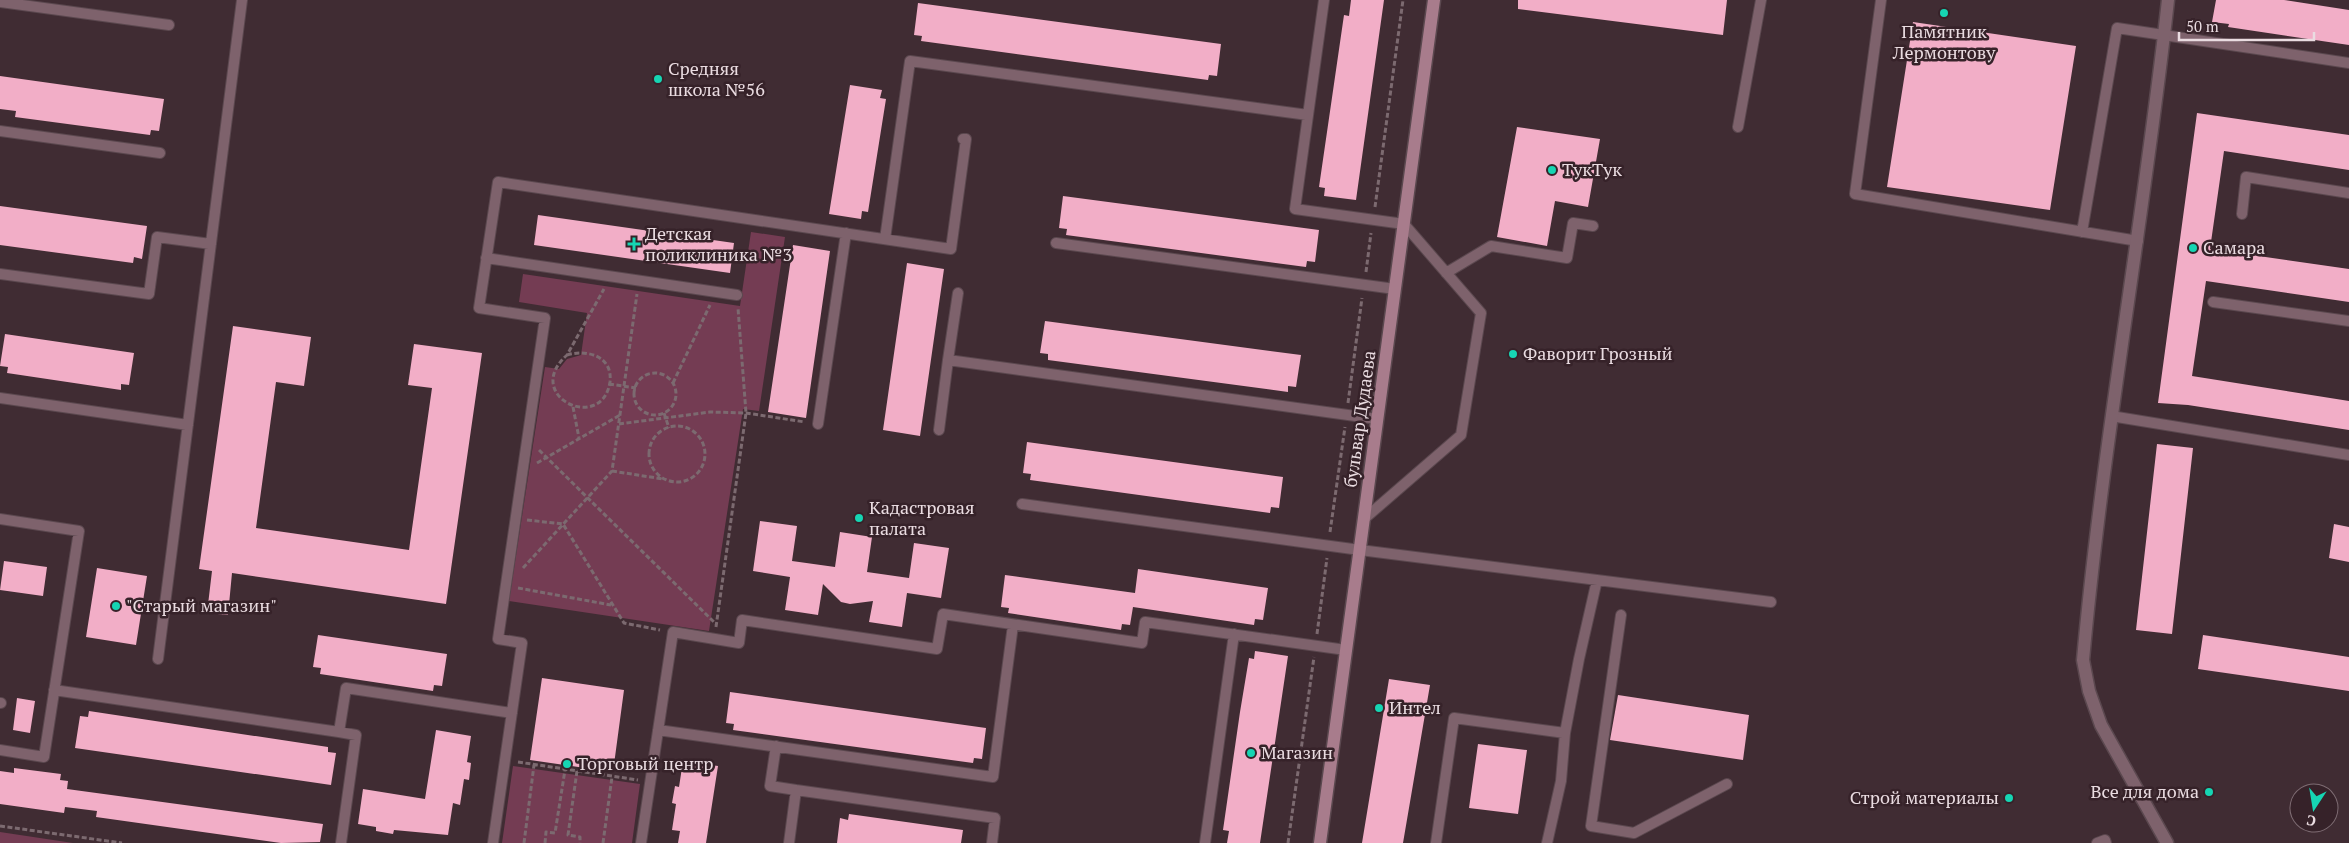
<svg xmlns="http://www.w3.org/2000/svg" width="2349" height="843" font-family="'PT Serif',serif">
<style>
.green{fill:#743c53}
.building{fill:#f2aec7}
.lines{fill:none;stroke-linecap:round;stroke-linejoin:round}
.service-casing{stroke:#5b484f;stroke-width:12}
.minor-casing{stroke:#5b484f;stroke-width:15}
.secondary-casing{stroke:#5b484f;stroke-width:15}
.path{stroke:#7c6a70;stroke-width:3;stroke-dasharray:5 2.5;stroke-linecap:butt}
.service{stroke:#7e626c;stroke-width:10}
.minor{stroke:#7e626c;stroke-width:12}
.secondary{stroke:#a87c8c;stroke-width:12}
.poi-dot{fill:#16d5b3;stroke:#362229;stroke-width:2}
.labels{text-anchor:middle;stroke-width:5;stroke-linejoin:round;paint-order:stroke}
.poi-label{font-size:18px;fill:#eadce1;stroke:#362229;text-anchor:start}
.street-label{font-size:18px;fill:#eadce1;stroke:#362229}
</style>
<rect width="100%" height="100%" fill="#402c33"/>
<path class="green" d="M751 232 785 237 759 411 743 409 709 631 509 601 545 367 559 369 567 359 581 355 587 313 519 302 523 274 740 306Z
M513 766 640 784 632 843H502Z
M0 832 73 843H0Z"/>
<path class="building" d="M1351 0H1384L1356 200 1324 196 1325 188 1319 187 1344 15 1349 16Z
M1518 0H1727L1723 35 1518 9Z
M2216 0H2284L2349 10V45L2228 27 2229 24 2212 22Z
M918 3 1221 44 1217 76 1209 75 1208 80 921 41 922 36 914 35Z
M1913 22 2076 46 2050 210 1887 187Z
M0 76 164 99 159 131 151 130 150 135 15 117 16 111 0 109Z
M850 85 882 90 880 98 886 99 868 212 862 211 861 219 829 214Z
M2197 113 2349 135V170L2224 151 2210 249 2349 269V302L2206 281 2192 376 2349 401V430L2188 405 2158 403Z
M1517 127 1600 139 1588 207 1555 201 1547 246 1497 237Z
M1063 196 1319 230 1315 262 1307 261 1306 267 1066 235 1067 229 1059 228Z
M0 206 147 226 142 259 134 257 133 263 0 245Z
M538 215 734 243 730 273 534 245Z
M793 245 830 251 806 418 768 412Z
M907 263 944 269 920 436 883 430Z
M1045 321 1301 355 1296 387 1288 386V392L1048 360V354L1040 353Z
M233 326 311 337 304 386 276 382 256 528 409 550 432 388 408 385 414 344 482 353 446 604 232 573 228 615 207 613 212 571 199 569Z
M5 334 134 353 129 385 121 384V390L7 373 8 367 0 366Z
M1027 442 1283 477 1279 508 1271 507 1270 513 1030 480 1031 474 1023 473Z
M2157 444 2193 448 2172 634 2136 630Z
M760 521 797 526 792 561 835 567 840 532 872 537 867 572 909 578 914 543 949 548 941 598 907 593 902 627 869 622 873 601 850 604 841 602 823 584 818 615 785 610 790 577 753 571Z
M2334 524 2349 527V562L2329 558Z
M4 561 47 567 43 596 0 590Z
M97 568 147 576 136 645 86 637Z
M1138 569 1268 588 1263 620 1255 619 1254 625 1133 607 1130 625 1122 624 1121 630 1008 613 1009 608 1001 607 1005 575 1135 593Z
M318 635 447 654 442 686 434 685 433 691 320 674 321 668 313 667Z
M2203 635 2349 657V691L2198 669Z
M1255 651 1288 656 1260 843H1227L1229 831 1223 830 1240 712 1249 658 1254 659Z
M542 678 624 690 613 772 530 760Z
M1389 679 1430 685 1403 843H1362Z
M730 692 986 728 982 759 974 758 973 763 733 730 734 724 726 723Z
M1618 695 1749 715 1743 760 1610 740Z
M17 698 35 701 30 733 13 730Z
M89 711 328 747V752L336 753 331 785 75 748 80 716 88 717Z
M436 730 471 736 467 762 471 763 469 780 464 779 460 805 453 803 448 835 394 830 393 834 376 831V827L358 824 363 789 425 799Z
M1478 744 1527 750 1518 814 1469 808Z
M683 761 718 766 706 843H678L680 831 672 830 676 804 672 803 675 786 679 787Z
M14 768 61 774 60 780 68 781 67 789 323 824 320 842 281 843 96 817 97 811 65 807 64 813 0 804V771L14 773Z
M849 814 963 830 961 843H837L840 818 848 820Z"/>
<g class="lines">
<defs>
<path id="service" d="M1324 0 1295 209 1404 224 1481 313 1461 435 1364 519
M1881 0 1855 194 2138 241
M0 2 169 25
M1738 127 1761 0
M0 131 160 153
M2242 214 2246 177 2349 193
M2082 232 2117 28 2349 63
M885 239 910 61 1308 115
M1056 243 1395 289
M486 258 737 295
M1446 273 1491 246 1567 258 1573 223 1593 226
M0 274 149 294 157 237 211 244
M2213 302 2349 321
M948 360 958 293
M0 398 188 425
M2111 416 2349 455
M818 424 846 233
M939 430 948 360 1377 419
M1022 504 1360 550 1771 602
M0 519 79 531 44 757 0 750
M1621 615 1591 826 1634 833 1727 784
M158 659 242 0
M54 690 339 732 346 688 512 713
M0 703H1
M658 730 993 777 1013 625
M339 732 356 735 341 843
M776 746 770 786 796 790 789 843
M796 790 995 818 992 843
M493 843 522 643 498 639 545 318 479 308 498 182 951 249 966 139H963
M641 843 673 632 739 643 742 620 937 649 943 614 1142 643 1145 622 1346 650
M1205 843 1234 634
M1436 843 1454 718 1565 733
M1547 843 1561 781 1565 733 1579 659 1597 580
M2097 843 2105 840 2106 843"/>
<path id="minor" d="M2167 843 2101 725 2089 691 2083 660C2103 439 2144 220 2168 0"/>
<path id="secondary" d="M1320 843 1434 0"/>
</defs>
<use href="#service" class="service-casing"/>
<use href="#minor" class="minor-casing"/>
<use href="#secondary" class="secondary-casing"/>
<path class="path" d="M1375 207 1403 0
M1366 272 1371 233
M567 355C587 349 613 356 610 382 602 434 521 396 567 355L604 289
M634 394a21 21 0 1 1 42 0a21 21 0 1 1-42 0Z
M673 383 710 305
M609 384 636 388
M1348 403 1362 298
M573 407 579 438
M664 413 669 428
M619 424 710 412 746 413 805 422
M649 454a28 28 0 1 1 56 0a28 28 0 1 1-56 0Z
M539 450 716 624
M537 463 620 415
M612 471 663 479
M527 520 563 524 624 623 660 630
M1330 532 1345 427
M523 568 612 471 637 294
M518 588 611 605
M716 627 746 413 738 308
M1317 634 1327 558
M518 762 638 780
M577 771 568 835 580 837V843
M0 826 122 843
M524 843 534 765
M545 843 546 832 555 833 565 770
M603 843 612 777
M1288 843 1314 657"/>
<use href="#service" class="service"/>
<use href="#minor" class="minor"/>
<use href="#secondary" class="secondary"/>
</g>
<g class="poi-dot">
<circle cx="1944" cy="13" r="5"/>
<circle cx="658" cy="79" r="5"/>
<circle cx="1552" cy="170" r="5"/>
<path d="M631.5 236.5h5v5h5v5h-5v5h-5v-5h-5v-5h5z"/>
<circle cx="2193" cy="248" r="5"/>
<circle cx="1513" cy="354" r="5"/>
<circle cx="859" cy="518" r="5"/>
<circle cx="116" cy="606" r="5"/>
<circle cx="1379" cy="708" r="5"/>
<circle cx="1251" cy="753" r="5"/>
<circle cx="567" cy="764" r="5"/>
<circle cx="2209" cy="792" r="5"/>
<circle cx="2009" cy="798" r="5"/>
</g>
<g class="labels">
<g class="poi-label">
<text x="1944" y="38" text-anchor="middle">Памятник<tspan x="1944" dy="21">Лермонтову</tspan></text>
<text x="668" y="75">Средняя<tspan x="668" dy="21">школа №56</tspan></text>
<text x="1562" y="176">ТукТук</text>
<text x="645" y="240">Детская<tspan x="645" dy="21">поликлиника №3</tspan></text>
<text x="2203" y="254">Самара</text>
<text x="1523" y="360">Фаворит Грозный</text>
<text x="869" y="514">Кадастровая<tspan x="869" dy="21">палата</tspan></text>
<text x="126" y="612">"Старый магазин"</text>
<text x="1389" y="714">Интел</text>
<text x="1261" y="759">Магазин</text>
<text x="577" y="770">Торговый центр</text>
<text x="2199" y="798" text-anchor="end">Все для дома</text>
<text x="1999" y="804" text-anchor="end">Строй материалы</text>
</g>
<g class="street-label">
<text transform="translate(1360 419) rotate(-82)" y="6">бульвар Дудаева</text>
</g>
</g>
<g transform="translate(2314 808) rotate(192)"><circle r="24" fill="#362229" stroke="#7e6c73"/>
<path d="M0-4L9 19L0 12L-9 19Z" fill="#16d5b3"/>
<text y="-8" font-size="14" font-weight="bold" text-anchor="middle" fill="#eadce1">С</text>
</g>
<path d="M2179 32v8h135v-8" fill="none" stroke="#eadce1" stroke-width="2.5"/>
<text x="2186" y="32" font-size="15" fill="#eadce1" stroke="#362229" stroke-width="4" paint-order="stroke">50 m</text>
</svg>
